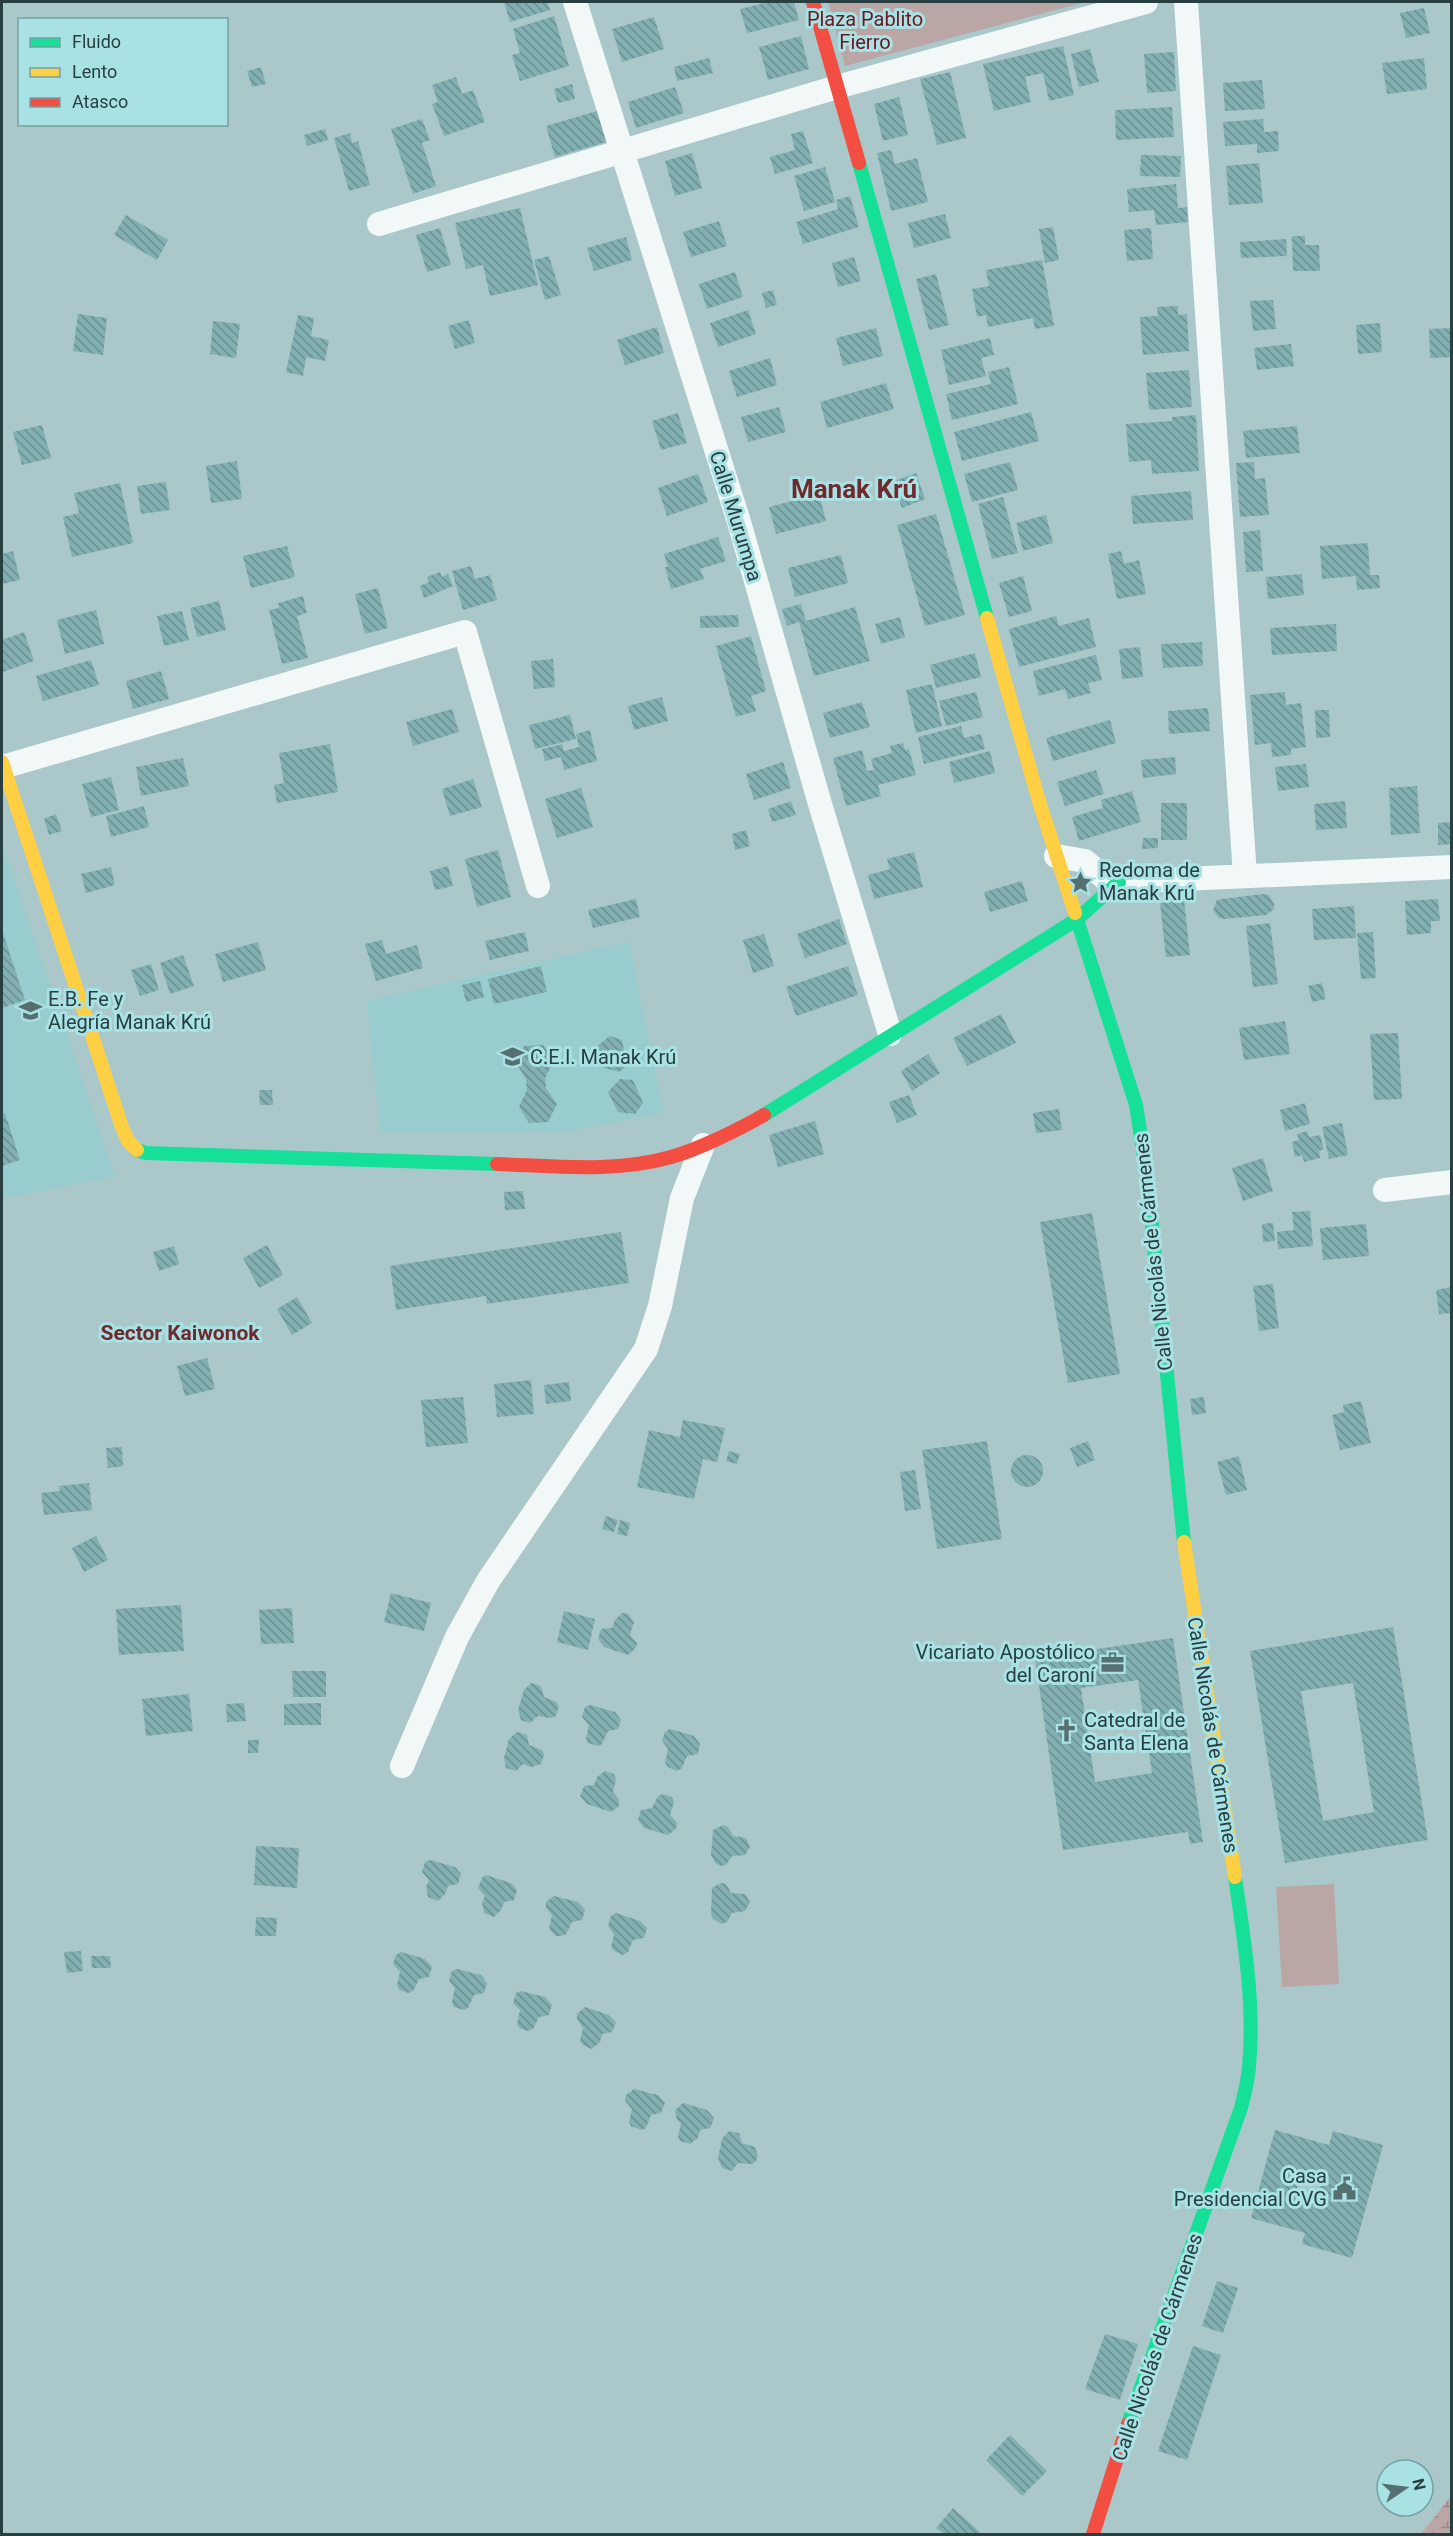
<svg xmlns="http://www.w3.org/2000/svg" width="1453" height="2536" font-family="Roboto,sans-serif">
<style>
.built{fill:#99ccce}
.wetland{fill:url(#wetland-marsh)}
.park{fill:#bba6a6}
.building{fill:url(#building-back-hatch);fill-rule:evenodd}
.lines{fill:none;stroke-linecap:round;stroke-linejoin:round}
.street{stroke:#f2f7f7;stroke-width:24}
.fast{stroke:#16e098;stroke-width:14}
.slow{stroke:#ffcf43;stroke-width:14}
.jam{stroke:#f24e42;stroke-width:14}
.labels{text-anchor:middle;stroke-width:6;stroke-linejoin:round;paint-order:stroke}
.park-label{font-size:20px;fill:#6f151f;stroke:#a9e2e5}
.street-label{font-size:20px;fill:#283f41;stroke:#a9e2e5}
.poi-label{font-size:20px;fill:#283f41;stroke:#a9e2e5;text-anchor:start}
.neighbourhood-label{font-size:21px;font-weight:bold;fill:#702a2d;stroke:#a9e2e5}
.district-label{font-size:26px;font-weight:bold;fill:#702a2d;stroke:#a9e2e5}
</style>
<defs>
<pattern id="wetland-marsh" width="20" height="14" patternUnits="userSpaceOnUse" patternTransform="scale(1.5)"><rect width="20" height="14" fill="#bba6a6"/><path d="M1 5h8M5 5V1M11 12h8M15 12V8" fill="none" stroke="#988989"/></pattern>
<pattern id="building-back-hatch" width="6" height="6" patternUnits="userSpaceOnUse" patternTransform="scale(1.5)"><rect width="6" height="6" fill="#82afb1"/><path d="M-1 5l2 2M0 0l6 6M5-1l2 2" fill="none" stroke="#6a9092"/></pattern>
</defs>
<rect width="100%" height="100%" fill="#aac8ca"/>
<path class="built" d="M2 843 115 1177 2 1198Z
M629 942 664 1112 577 1130 558 1132H380L367 1001Z"/>
<path class="wetland" d="M1451 2496V2534H1421Z"/>
<path class="park" d="M828 2H1086L845 66Z
M1334 1884 1339 1984 1282 1987 1276 1887Z"/>
<path class="building" d="M504 2H547L550 10 510 22Z
M768 2H794L799 20 747 33 740 9Z
M1424 8 1430 33 1406 38 1400 13Z
M554 16 569 66 520 81 512 55 520 53 513 29Z
M654 17 664 49 622 62 612 29Z
M801 36 809 69 768 80 759 47Z
M1063 46 1074 95 1049 101 1043 73 1025 77 1031 102 994 111 983 64Z
M1090 49 1099 82 1079 87 1071 54Z
M1174 52 1176 91 1147 93 1144 54Z
M709 58 713 73 677 81 674 67Z
M1424 58 1427 89 1387 94 1382 63Z
M261 67 266 84 252 87 247 71Z
M950 72 966 138 937 145 920 79Z
M456 77 462 94 473 90 485 122 444 136 432 104 438 102 432 85Z
M1262 80 1265 109 1225 111 1223 83Z
M572 84 575 99 558 103 554 89Z
M675 87 684 113 636 128 628 102Z
M899 97 908 135 883 141 874 104Z
M1172 107 1174 137 1116 140 1115 110Z
M597 111 606 142 555 157 546 126Z
M422 119 430 140 422 143 436 186 413 194 391 129Z
M1263 119 1264 132 1278 131 1279 151 1257 153V144L1225 146 1223 122Z
M325 129 328 140 307 146 304 135Z
M803 131 813 163 775 174 770 157 795 150 791 134Z
M350 133 352 143 358 141 370 185 349 191 334 138Z
M891 150 895 164 917 158 928 202 891 211 877 153Z
M692 153 702 188 675 196 665 161Z
M1141 155 1181 156 1180 177 1140 176Z
M1259 163 1263 203 1229 205 1226 166Z
M825 167 835 202 804 211 794 176Z
M1176 184 1178 208 1187 207 1188 222 1156 225 1154 210 1129 212 1127 189Z
M850 196 859 227 803 244 796 222 838 209 836 200Z
M520 208 538 285 490 296 483 265 466 269 455 223Z
M945 214 951 238 914 248 908 223Z
M126 215 168 240 157 260 114 235Z
M719 221 727 246 691 257 683 232Z
M1053 227 1059 260 1045 263 1039 229Z
M440 228 451 265 427 272 416 235Z
M1151 228 1153 259 1127 261 1124 230Z
M1292 236H1305V245H1319L1320 271H1293Z
M626 237 632 260 594 271 587 248Z
M1286 239 1287 256 1241 258 1240 242Z
M549 256 561 295 545 300 534 260Z
M854 257 861 281 838 287 832 263Z
M1042 260 1054 326 1035 329 1033 318 988 327 986 315 977 317 972 289 989 286 986 270Z
M735 272 743 297 707 309 699 284Z
M936 274 949 325 929 330 916 279Z
M773 290 777 305 766 308 762 293Z
M1273 300 1276 329 1253 331 1250 301Z
M1178 306V315L1187 314 1189 351 1143 355 1140 317 1158 316 1157 307Z
M748 310 756 334 718 347 710 323Z
M78 314 107 318 103 355 73 351Z
M298 315 314 318 311 336 329 340 325 361 306 357 303 376 286 372Z
M469 320 475 343 455 349 448 326Z
M213 321 240 324 236 358 210 354Z
M1380 323 1382 352 1358 354 1356 325Z
M657 327 664 353 625 365 617 340Z
M876 328 883 356 843 366 836 338Z
M1452 328V357L1430 358 1429 329Z
M990 338 994 355 981 358 986 376 949 385 941 350Z
M1291 344 1294 366 1257 370 1254 348Z
M770 358 777 385 737 397 729 371Z
M1009 367 1018 404 952 420 946 394 991 384 988 372Z
M1189 370 1192 407 1149 410 1146 373Z
M886 383 894 409 827 428 820 402Z
M779 407 786 432 748 442 741 417Z
M1031 412 1039 441 962 461 954 432Z
M678 413 687 443 661 450 652 421Z
M1196 415 1199 471 1152 474 1151 460 1129 462 1126 424 1172 421V417Z
M42 425 51 458 22 465 13 432Z
M1297 426 1300 453 1246 458 1243 431Z
M237 461 242 499 211 503 206 466Z
M1010 462 1018 490 972 502 964 474Z
M1254 462 1255 479 1265 478 1269 515 1240 517 1236 463Z
M916 473 925 499 902 508 892 482Z
M698 474 708 502 667 516 658 488Z
M166 482 170 510 141 514 137 486Z
M120 483 133 543 72 557 63 517 79 513 74 493Z
M1191 491 1193 520 1133 524 1131 496Z
M819 494 826 521 776 534 769 507Z
M1003 497 1018 553 992 559 978 504Z
M936 514 965 615 925 626 897 525Z
M1046 515 1053 543 1023 551 1016 523Z
M1260 530 1263 571 1246 572 1243 532Z
M718 537 726 561 700 569 704 579 671 589 665 567H668L664 554Z
M1368 543 1370 575H1379L1380 588 1357 590 1356 576 1322 579 1320 546Z
M287 546 295 577 251 588 243 556Z
M13 551 20 580 2 584V554Z
M1121 551 1124 564 1139 560 1146 594 1117 599 1108 554Z
M841 555 848 583 795 597 788 568Z
M471 566 475 579 490 575 497 600 463 610 452 571Z
M440 572 442 577 448 574 453 586 424 598 420 586 429 582 427 577Z
M1302 574 1304 595 1268 599 1266 577Z
M1023 576 1032 611 1009 617 999 583Z
M378 588 388 628 365 634 355 594Z
M303 596 307 613 297 616 308 658 282 664 269 610 279 608 278 603Z
M219 601 226 630 197 637 190 608Z
M801 604 806 621 855 607 870 661 814 676 799 622 787 626 782 609Z
M96 610 104 644 65 654 57 620Z
M182 611 189 640 164 646 157 616Z
M738 615 739 627 700 628V616Z
M1056 616 1059 626 1089 618 1096 647 1019 667 1009 629Z
M900 617 905 637 881 644 875 624Z
M1336 624 1337 651 1272 655 1270 628Z
M24 632 34 661 3 672 2 640Z
M751 636 766 691 751 696 756 711 736 717 716 646Z
M1202 642 1203 666 1163 668 1161 644Z
M1140 647 1143 677 1122 679 1119 649Z
M975 653 981 677 936 688 930 665Z
M1096 655 1102 680 1088 683 1091 693 1068 699 1065 689 1039 696 1033 671Z
M553 659 555 687 534 689 531 661Z
M91 660 99 685 43 701 36 676Z
M161 671 169 699 133 709 126 681Z
M932 684 942 726 916 733 906 690Z
M976 692 983 717 946 726 939 701Z
M1285 692 1286 705 1301 703 1306 747 1291 749V755L1272 757 1271 743 1255 745 1250 695Z
M662 697 668 721 634 730 628 706Z
M862 702 870 727 830 738 823 713Z
M1208 708 1210 731 1169 734 1168 711Z
M452 709 459 732 413 746 406 722Z
M1315 710H1329L1330 737 1316 738Z
M570 715 576 739 535 749 529 725Z
M1110 720 1116 743 1053 761 1046 738Z
M961 726 964 738 981 734 985 749 924 764 918 737Z
M590 730 597 761 564 770 561 757 545 761 542 749 562 744 564 751 579 747 576 734Z
M903 743 905 750 909 749 916 775 878 785 881 796 846 806 833 758 862 750 867 771 874 770 871 759 892 753 890 746Z
M330 744 338 792 277 803 274 785 284 783 279 753Z
M990 751 995 773 954 783 949 762Z
M1175 757 1176 774 1143 778 1141 760Z
M183 758 189 786 141 796 136 767Z
M783 762 791 788 754 800 746 774Z
M1306 764 1309 787 1278 791 1275 767Z
M1096 770 1104 794 1065 806 1057 782Z
M111 777 119 810 91 817 82 784Z
M473 779 482 807 450 816 442 789Z
M1417 786 1420 833 1391 835 1389 788Z
M581 788 593 827 557 838 545 799Z
M1132 791 1141 822 1079 841 1072 817 1103 808 1101 800Z
M791 801 796 815 772 822 768 809Z
M1345 801 1347 828 1316 830 1314 804Z
M1161 803H1187V840H1161Z
M144 806 149 827 111 837 106 816Z
M56 814 62 831 49 835 44 819Z
M1452 822V844L1438 845V823Z
M746 830 750 846 735 850 732 834Z
M1143 838H1158V848L1142 849Z
M498 850 511 897 477 907 465 859Z
M914 852 923 887 874 899 868 875 890 869 887 859Z
M448 866 453 886 435 890 430 871Z
M111 867 115 885 86 893 81 874Z
M1022 881 1028 901 990 912 984 892Z
M1263 894 1269 895 1274 904V909L1266 915 1224 919 1219 918 1213 910 1217 900 1222 899Z
M636 899 640 917 593 928 588 910Z
M1438 899 1440 921H1431V933L1407 935 1405 901Z
M1184 900 1190 955 1166 957 1160 903Z
M1354 906 1356 938 1314 940 1312 909Z
M839 919 847 944 805 958 797 934Z
M1270 923 1278 984 1253 987 1246 926Z
M2 930 25 1000 2 1008Z
M525 932 529 951 490 960 485 941Z
M1373 932 1376 978 1361 979 1357 933Z
M764 934 774 966 753 973 743 940Z
M382 940 386 954 417 945 423 968 376 981 365 944Z
M258 942 266 970 223 982 215 954Z
M183 955 194 986 170 994 160 963Z
M151 964 159 990 140 996 131 970Z
M541 966 547 992 494 1004 488 979Z
M848 966 858 995 796 1016 786 987Z
M480 981 484 997 466 1002 462 985Z
M1322 983 1326 999 1312 1002 1308 986Z
M1001 1014 1016 1043 967 1066 953 1038Z
M1285 1021 1290 1054 1244 1060 1239 1028Z
M1398 1033 1402 1099 1374 1100 1370 1034Z
M610 1036 622 1040 627 1066 619 1072 601 1067 597 1046Z
M543 1045 554 1061 545 1078 546 1088 557 1104 548 1122 529 1123 519 1107 527 1090 526 1079 516 1063 524 1046Z
M928 1054 940 1073 912 1091 901 1071Z
M620 1079 633 1080 643 1103 635 1114 618 1112 608 1092Z
M259 1090H272L273 1105H260Z
M909 1095 917 1115 897 1123 889 1102Z
M1305 1103 1310 1124 1285 1131 1280 1110Z
M1059 1109 1062 1130 1036 1133 1033 1113Z
M5 1113 20 1160 2 1166V1114Z
M815 1121 824 1154 778 1167 769 1135Z
M1342 1123 1348 1155 1329 1159 1322 1127Z
M1307 1131 1309 1137 1320 1135 1324 1149 1319 1151 1320 1158 1304 1162 1302 1155 1295 1157 1292 1142 1299 1140 1297 1134Z
M1263 1158 1273 1191 1243 1201 1232 1168Z
M523 1191 525 1209 505 1210 504 1192Z
M1310 1211 1313 1246 1278 1249 1277 1232 1294 1230 1292 1212Z
M1092 1213 1120 1374 1068 1383 1040 1222Z
M1273 1223 1275 1241 1263 1242 1262 1224Z
M1366 1224 1369 1256 1323 1260 1320 1228Z
M621 1232 629 1283 487 1304 486 1296 396 1310 390 1266Z
M267 1245 283 1275 259 1288 243 1258Z
M174 1246 179 1264 159 1271 153 1252Z
M1273 1284 1279 1328 1259 1331 1253 1286Z
M1452 1287V1313L1439 1314 1436 1290Z
M297 1297 312 1323 292 1335 277 1309Z
M207 1358 215 1389 185 1396 177 1366Z
M531 1380 534 1414 497 1417 494 1384Z
M569 1382 571 1401 546 1404 544 1385Z
M463 1397 468 1443 426 1447 421 1400Z
M1204 1397 1206 1413 1192 1415 1190 1399Z
M1361 1401 1371 1443 1340 1450 1332 1415 1344 1412 1343 1405Z
M683 1420 725 1428 717 1462 703 1459 694 1499 637 1487 649 1430 680 1437Z
M987 1441 1002 1539 937 1549 922 1450Z
M1088 1441 1095 1460 1077 1467 1070 1448Z
M122 1447 123 1466 108 1468 106 1448Z
M729 1451 740 1454 737 1464 726 1461Z
M1011 1471a16 16 0 1 1 32 0a16 16 0 1 1-32 0Z
M1239 1456 1247 1490 1226 1495 1217 1462Z
M915 1470 921 1509 905 1511 900 1472Z
M89 1483 92 1510 44 1515 41 1493 60 1491 59 1486Z
M606 1516 618 1520 614 1532 602 1529Z
M620 1520 630 1523 627 1536 617 1534Z
M96 1536 108 1560 84 1572 72 1548Z
M391 1593 431 1603 424 1631 384 1622Z
M181 1605 184 1651 119 1655 116 1609Z
M292 1608 294 1643 261 1644 259 1610Z
M564 1611 595 1619 588 1650 557 1642Z
M622 1613 628 1614 634 1622 630 1635 637 1643 636 1648 628 1655 604 1647 598 1639 601 1629 612 1628 615 1620Z
M1393 1627 1428 1840 1285 1863 1250 1651ZM1353 1683 1374 1812 1323 1821 1301 1691Z
M1173 1638 1203 1842 1190 1844 1188 1832 1063 1850 1035 1658ZM1138 1680 1152 1773 1095 1782 1081 1688Z
M292 1671H326V1697H293Z
M531 1683 541 1686 544 1697 556 1702 559 1706 556 1716 551 1718 538 1716 530 1723 521 1720 518 1710 524 1690Z
M189 1694 193 1731 146 1736 142 1699Z
M244 1703 246 1721 227 1722 226 1704Z
M321 1703V1725H284V1704Z
M590 1705 615 1712 621 1720 618 1729 608 1731 602 1744 598 1746 588 1743 586 1738 589 1725 582 1717 585 1707Z
M670 1729 694 1736 700 1744 698 1754 687 1756 682 1768 677 1771 668 1767 665 1763 668 1749 662 1741 665 1732Z
M517 1732 527 1735 529 1745 542 1750 544 1755 541 1764 531 1767 523 1764 516 1771 506 1768 504 1758 509 1739Z
M248 1740H259L258 1753H248Z
M605 1771 614 1774 616 1779 613 1792 619 1800V1806L611 1812 587 1804 580 1796 584 1786 594 1785 597 1777Z
M663 1794 672 1797 674 1802 670 1815 677 1823 676 1829 668 1835 644 1828 638 1820 641 1810 652 1808 658 1796Z
M723 1825 728 1827 733 1836 746 1838 750 1847 745 1855 732 1856 726 1865 721 1866 716 1864 711 1855 713 1830Z
M256 1846 299 1848 297 1888 254 1885Z
M430 1860 455 1867 461 1874 458 1884 448 1886 445 1894 438 1901 428 1897 426 1887 429 1880 422 1872 425 1862Z
M486 1875 511 1883 517 1890 514 1900 504 1902 501 1910 494 1917 484 1913 482 1903 485 1896 478 1888 482 1878Z
M721 1883 726 1884 731 1893 745 1894 750 1902 745 1911 732 1913 727 1922 722 1924 713 1919 711 1914 712 1888Z
M554 1896 578 1902 585 1910 582 1920 572 1922 566 1934 561 1936H556L549 1929 552 1915 546 1908V1902Z
M616 1913 640 1921 647 1928 644 1938 633 1940 628 1952 623 1955 614 1951 611 1947 614 1934 608 1926 611 1916Z
M256 1917 277 1918 276 1936H255Z
M81 1951 83 1971 67 1973 64 1952Z
M401 1952 425 1959 432 1967 429 1977 419 1979 413 1991 408 1993 399 1990 397 1985 400 1972 393 1964 396 1955Z
M91 1956H110L111 1968H92Z
M457 1969 481 1975 487 1983 484 1993 474 1995 468 2008 464 2010 454 2007 452 2002 455 1988 449 1981 452 1971Z
M521 1991 545 1997 552 2005 549 2015 539 2017 533 2029 528 2031 519 2028 517 2024 520 2010 513 2003 516 1993Z
M585 2007 609 2015 616 2022 612 2032 602 2034 600 2042 592 2049 583 2045 580 2041 583 2028 577 2019V2014Z
M634 2089 658 2095 665 2103 661 2113 651 2115 646 2128 641 2130 631 2126 629 2122 632 2109 625 2101 626 2095Z
M683 2103 707 2110 714 2118 710 2128 700 2130 698 2138 690 2144 680 2141 678 2136 681 2123 677 2120 675 2110Z
M1275 2130 1329 2145 1333 2131 1383 2145 1352 2258 1302 2244 1305 2233 1251 2218ZM1301 2173 1322 2179 1315 2203 1295 2197Z
M729 2131 739 2133 742 2143 755 2147 758 2156 756 2161 752 2164 738 2163 732 2171 722 2168 718 2158 722 2139Z
M1217 2281 1238 2288 1223 2333 1202 2326Z
M1105 2334 1138 2344 1120 2400 1085 2389Z
M1193 2346 1221 2355 1187 2460 1158 2451Z
M1010 2435 1047 2471 1022 2496 986 2460Z
M953 2508 980 2532 978 2534H944L936 2528Z"/>
<g class="lines">
<path class="street" d="M575 2 739 522 820 804 890 1034
M1186 2 1245 876
M379 224 837 87 1146 2
M3 767 465 632 538 886
M1056 856 1085 861 1108 881 1119 882 1452 867
M1385 1190 1452 1182
M402 1766 457 1637 488 1581 646 1349 660 1306 682 1198 703 1145"/>
<path class="fast" d="M859 163 987 618
M1075 913 1136 1105 1147 1176 1184 1542
M764 1115 1076 920 1119 882
M137 1150 146 1153 497 1164
M1128 2424 1241 2108C1244 2095 1248 2081 1249 2067 1255 2004 1244 1939 1235 1877"/>
<path class="slow" d="M987 618 1039 801 1075 913
M2 762 122 1127 128 1141 137 1150
M1184 1542 1235 1877"/>
<path class="jam" d="M813 2 859 163
M497 1164C554 1166 615 1173 671 1157 697 1150 740 1129 764 1115
M1093 2534 1128 2424"/>
</g>
<defs>
<symbol id="sight-bare" viewBox="-9 -9 18 18"><path d="M0-6L1.8-2.2L6-1.7L2.9 1.2L3.7 5.4L0 3.3L-3.7 5.4L-2.9 1.2L-6-1.7L-1.8-2.2Z" fill="#566f71" stroke="#a9e2e5" stroke-width="2.5" paint-order="stroke"/></symbol>
<symbol id="school-bare" viewBox="-9 -9 18 18"><path d="M0-5L7-2L0 1L-7-2ZM-4 1L0 2.5L4 1V4Q0 6-4 4Z" fill="#566f71" stroke="#a9e2e5" stroke-width="2.5" paint-order="stroke"/></symbol>
<symbol id="office-bare" viewBox="-9 -9 18 18"><path d="M-6-3h4V-5.5h4V-3h4V5H-6ZM-1-4.5V-3h2v-1.5ZM-6 0V1H6V0Z" fill="#566f71" stroke="#a9e2e5" stroke-width="2.5" paint-order="stroke"/></symbol>
<symbol id="church-bare" viewBox="-9 -9 18 18"><path d="M-1.2-6h2.4v3.5h3.3v2.4h-3.3V6h-2.4V-.1h-3.3v-2.4h3.3Z" fill="#566f71" stroke="#a9e2e5" stroke-width="2.5" paint-order="stroke"/></symbol>
<symbol id="civic-bare" viewBox="-9 -9 18 18"><path d="M-.6-6.5H3V-4.5H.6V-3L4-1V1h2V6H-6V1h2V-1L-.6-3ZM-1.2 2.5V6h2.4V2.5Z" fill="#566f71" stroke="#a9e2e5" stroke-width="2.5" paint-order="stroke"/></symbol>
</defs>
<g fill-rule="evenodd">
<use href="#sight-bare" x="1064" y="866" width="33" height="33"/>
<use href="#school-bare" x="14" y="994" width="33" height="33"/>
<use href="#school-bare" x="496" y="1040" width="33" height="33"/>
<use href="#office-bare" x="1096" y="1646" width="33" height="33"/>
<use href="#church-bare" x="1050" y="1714" width="33" height="33"/>
<use href="#civic-bare" x="1328" y="2172" width="33" height="33"/>
</g>
<g class="labels">
<g class="park-label">
<text x="865" y="26">Plaza Pablito<tspan x="865" dy="23">Fierro</tspan></text>
</g>
<g class="street-label">
<text transform="translate(736 516) rotate(73)" y="7">Calle Murumpa</text>
<text transform="translate(1153 1252) rotate(-96)" y="7">Calle Nicolás de Cármenes</text>
<text transform="translate(1213 1735) rotate(81)" y="7">Calle Nicolás de Cármenes</text>
<text transform="translate(1157 2347) rotate(-71)" y="7">Calle Nicolás de Cármenes</text>
</g>
<g class="poi-label">
<text x="1099" y="877">Redoma de<tspan x="1099" dy="23">Manak Krú</tspan></text>
<text x="48" y="1006">E.B. Fe y<tspan x="48" dy="23">Alegría Manak Krú</tspan></text>
<text x="530" y="1064">C.E.I. Manak Krú</text>
<text x="1095" y="1659" text-anchor="end">Vicariato Apostólico<tspan x="1095" dy="23">del Caroní</tspan></text>
<text x="1084" y="1727">Catedral de<tspan x="1084" dy="23">Santa Elena</tspan></text>
<text x="1327" y="2183" text-anchor="end">Casa<tspan x="1327" dy="23">Presidencial CVG</tspan></text>
</g>
<g class="neighbourhood-label">
<text x="180" y="1340">Sector Kaiwonok</text>
</g>
<g class="district-label">
<text x="854" y="498">Manak Krú</text>
</g>
</g>
<rect width="1453" height="2536" fill="none" stroke="#283f41" stroke-width="6"/>
<rect x="18" y="18" width="210" height="108" fill="#a9e2e5" stroke="#75a1a3" stroke-width="1.5"/>
<rect x="30" y="38" width="30" height="9" fill="#16e098" stroke="#75a1a3" stroke-width="1.5"/>
<text x="72" y="48" font-size="18" fill="#283f41">Fluido</text>
<rect x="30" y="68" width="30" height="9" fill="#ffcf43" stroke="#75a1a3" stroke-width="1.5"/>
<text x="72" y="78" font-size="18" fill="#283f41">Lento</text>
<rect x="30" y="98" width="30" height="9" fill="#f24e42" stroke="#75a1a3" stroke-width="1.5"/>
<text x="72" y="108" font-size="18" fill="#283f41">Atasco</text>
<g transform="translate(1405 2488) rotate(76)"><circle r="28" fill="#a9e2e5" stroke="#75a1a3" stroke-width="1.5"/>
<path d="M0-4.5L10 22L0 15L-10 22Z" fill="#566f71"/>
<text y="-9" font-size="16" font-weight="bold" text-anchor="middle" fill="#283f41">N</text>
</g>
</svg>
